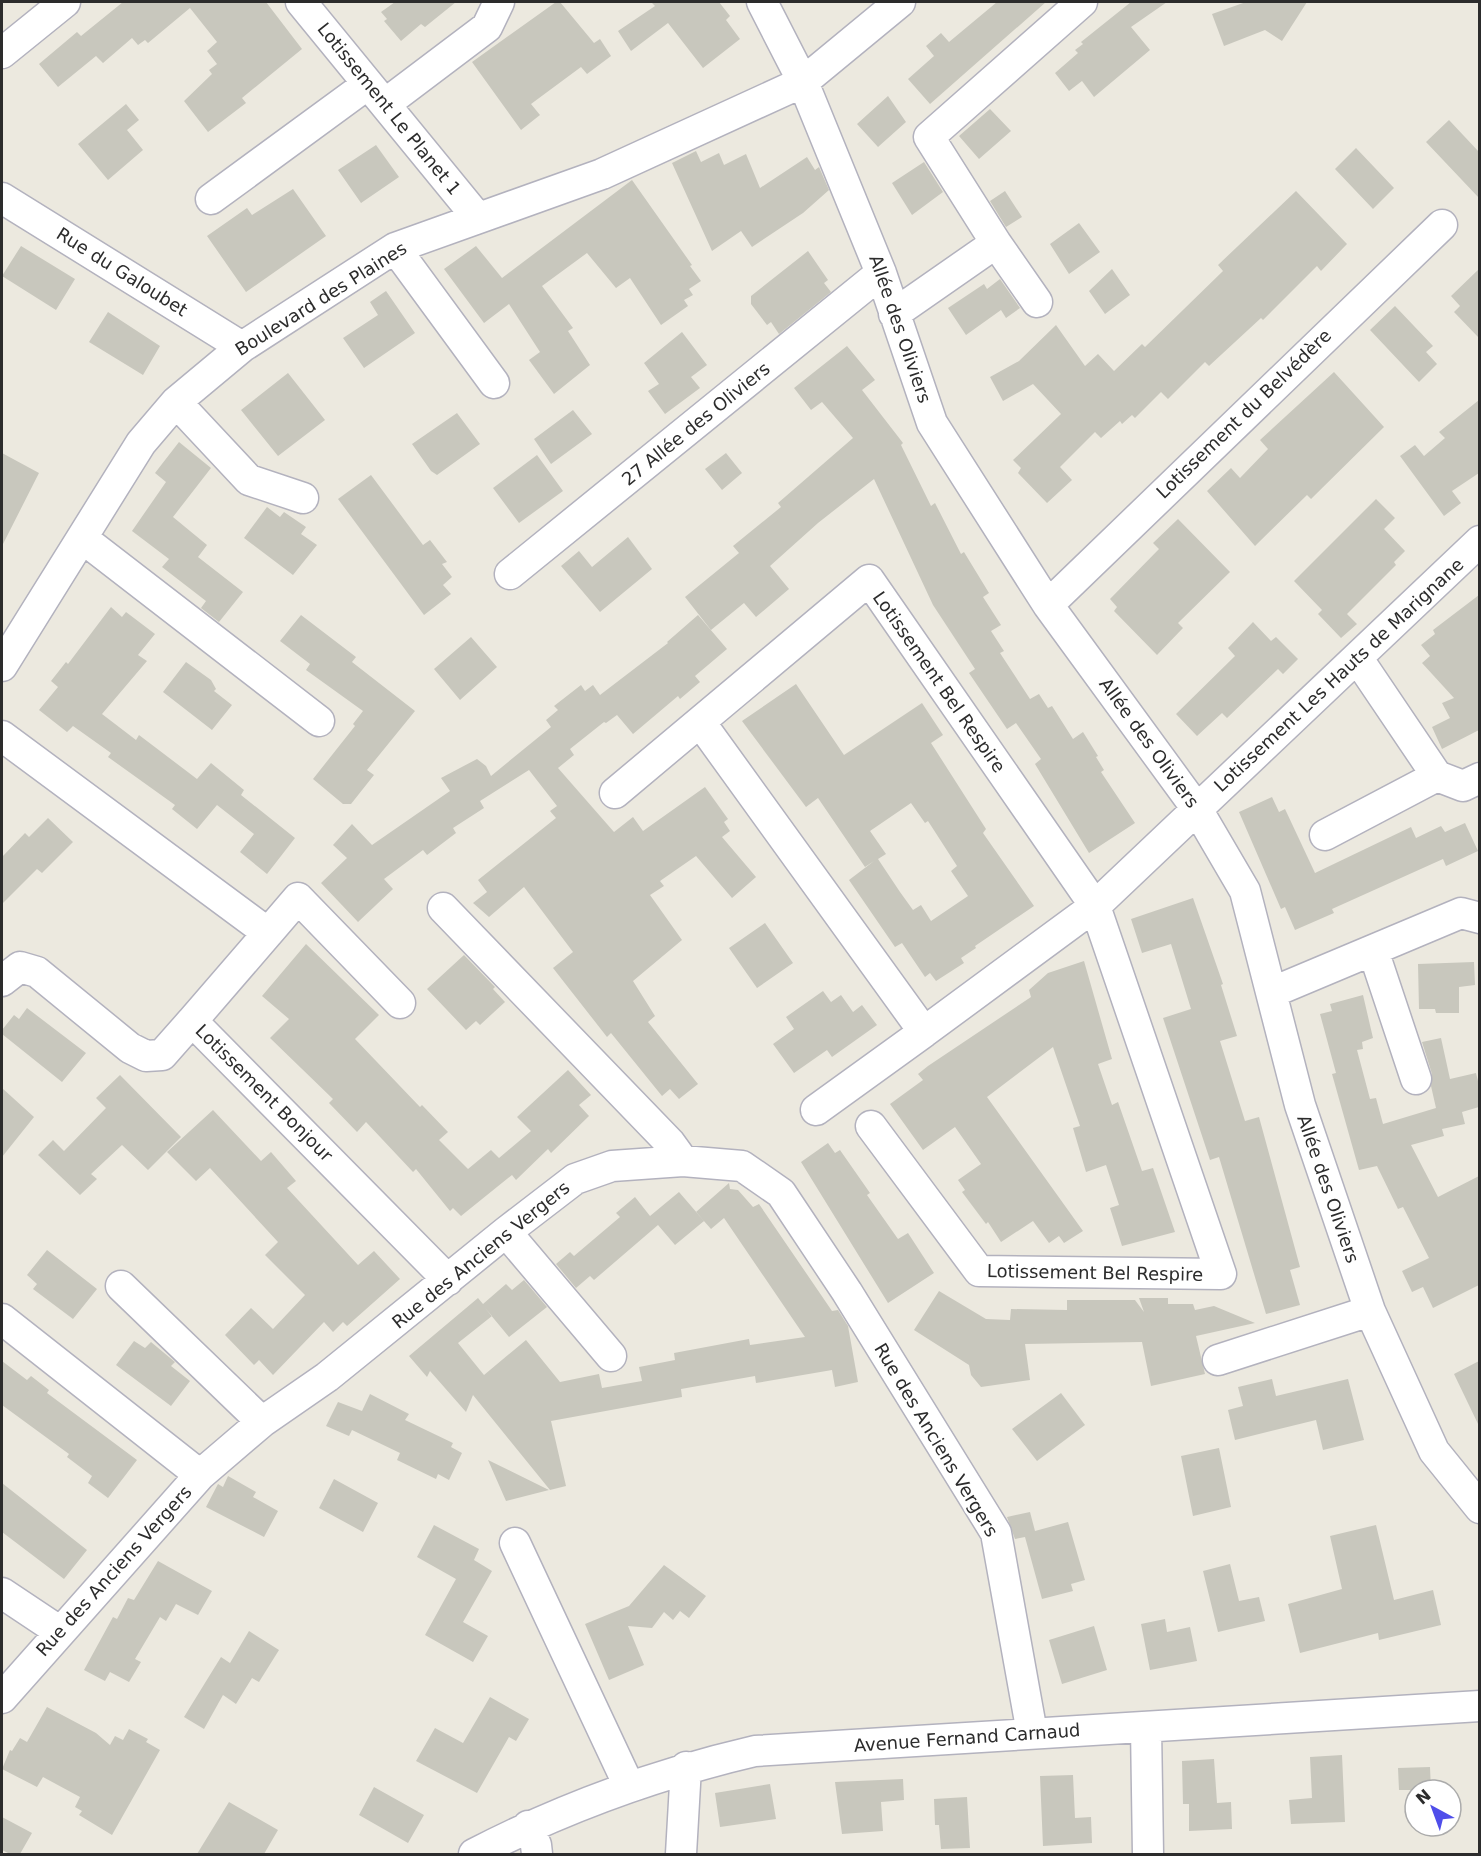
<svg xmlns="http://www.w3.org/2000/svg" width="1481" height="1856" font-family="'DejaVu Sans',sans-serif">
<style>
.building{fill:#c8c7bd;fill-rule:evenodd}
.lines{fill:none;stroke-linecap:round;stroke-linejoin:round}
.minor-casing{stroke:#b3b2be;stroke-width:33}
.minor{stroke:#fff;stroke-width:30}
.labels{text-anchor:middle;stroke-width:5;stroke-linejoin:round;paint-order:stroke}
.street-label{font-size:18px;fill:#2c2c2c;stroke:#fff}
</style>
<rect width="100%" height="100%" fill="#ece9df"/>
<path class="building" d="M123 2H266L302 49 242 98 246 103 208 132 184 101 212 74 209 70 217 64 207 51 217 42 190 8 148 43 145 40 138 45 132 38 103 63 96 56 58 87 39 64 77 32 81 36Z
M395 2H456L425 27 421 24 401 41 384 21 387 19 381 12Z
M556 2H560L594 43 600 39 611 56 587 74 581 67 531 104 540 115 521 130 472 62Z
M651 2H719L730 16 726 20 740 39 703 68 668 23 631 51 618 31 655 6Z
M997 2H1046L930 104 908 79 934 56 926 46 941 33 949 42Z
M1131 2H1167L1131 27 1150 50 1094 97 1082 81 1069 91 1055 73 1078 53 1075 50 1083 44 1081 42Z
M1246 2H1307L1282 41 1265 30 1224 46 1212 14Z
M888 96 906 122 878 147 857 124Z
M126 104 139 120 127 130 143 150 108 180 78 144Z
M990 109 1011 131 979 159 959 136Z
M1449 120 1479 152V198L1426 142Z
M376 145 399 177 361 203 338 170Z
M1356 148 1394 188 1373 209 1335 169Z
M696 151 701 162 719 153 724 165 746 154 760 188 807 157 815 170 819 167 829 190 803 213 752 247 741 231 712 251 672 163Z
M924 162 943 192 912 215 892 183Z
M632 180 692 265 690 266 701 281 689 289 693 295 684 300 688 306 661 325 630 278 616 288 587 253 542 286 573 328 568 331 590 365 554 394 529 360 540 352 509 304 484 323 444 269 476 246 502 278Z
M293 189 326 236 246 292 207 236 247 208 252 215Z
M1005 191 1022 217 1006 227 990 201Z
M1296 191 1347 244 1321 271 1317 266 1263 320 1261 318 1209 366 1205 362 1168 399 1161 392 1135 418 1132 415 1122 424 1120 421 1101 438 1095 432 1060 467 1072 480 1047 503 1018 473 1021 468 1013 460 1061 414 1033 384 1003 401 990 377 1019 361 1056 325 1085 366 1098 354 1114 371 1142 344 1145 347 1223 271 1218 265Z
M1079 223 1100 252 1069 274 1050 244Z
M21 246 75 279 56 310 2 276Z
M808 251 828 280 824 283 831 292 779 334 771 322 767 325 751 304V296Z
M1112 269 1130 295 1105 314 1089 291Z
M1479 269V338L1454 312 1460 306 1451 296Z
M1000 279 1020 308 1006 318 1001 310 966 335 948 308 984 284 987 289Z
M386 291 415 333 364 368 343 338 378 315 370 302Z
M1395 306 1433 346 1426 352 1437 364 1419 382 1370 330Z
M108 312 160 346 143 375 89 342Z
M682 332 707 365 691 377 700 388 665 414 648 391 659 384 644 363Z
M847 346 875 380 862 390 903 443 901 445 931 506 935 503 961 554 964 552 989 593 983 597 1001 625 991 631 1004 651 1000 653 1030 699 1039 694 1048 708 1052 706 1073 739 1083 732 1098 756 1096 757 1104 770 1101 772 1135 823 1089 853 1035 764 1041 759 1016 723 1007 729 969 673 975 669 933 605 874 479 818 523 770 566 789 589 756 617 744 603 711 630 685 597 739 553 733 546 781 507 778 503 853 438 822 402 811 410 794 388Z
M1334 372 1384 427 1311 499 1307 495 1255 546 1207 491 1231 468 1240 478 1268 449 1260 440Z
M288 373 325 420 278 456 241 410Z
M1479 400V473L1452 491 1461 503 1444 516 1400 456 1415 445 1424 456 1445 438 1439 432Z
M573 410 592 434 551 464 534 439Z
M457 413 480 444 437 475 431 471 412 444Z
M179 442 211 468 173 517 207 545 198 557 243 592 219 622 201 608 206 601 162 567 169 559 132 531 166 482 155 473Z
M2 453 39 473 2 546Z
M726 453 742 473 722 490 705 469Z
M537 455 563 491 519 523 493 488Z
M371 475 423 545 430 540 447 562 442 564 452 577 443 585 451 594 424 615 338 499Z
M1376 499 1395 518 1384 529 1405 551 1394 562 1396 565 1347 614 1357 624 1341 638 1318 614 1322 610 1294 581Z
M267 507 280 517 284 512 306 527 301 534 317 545 293 575 244 538Z
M1178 519 1230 572 1178 623 1183 628 1157 655 1114 611 1117 607 1110 599 1159 549 1153 543Z
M628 537 652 569 600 612 561 566 579 551 592 567Z
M1479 595V730L1442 749 1432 727 1450 718 1442 703 1454 698 1422 663 1430 656 1421 645 1435 634 1433 630Z
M111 607 122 617 126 612 155 634 138 655 147 661 102 714 136 740 139 735 197 779 211 763 244 790 241 795 295 838 267 874 240 852 254 834 217 805 197 829 172 809 175 805 108 757 111 753 73 726 67 732 39 710 58 687 51 681 66 662 68 664Z
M301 615 356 657 352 662 415 711 367 770 374 775 351 804H343L313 779 355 726 353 724 363 711 306 670 310 664 280 641Z
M698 615 727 649 695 676 700 682 680 699 678 696 633 734 617 715 606 723 604 722 570 749 574 755 558 768 614 832 633 817 643 831 705 787 728 819 724 822 730 831 722 837 756 877 732 898 696 856 660 881 664 886 650 895 682 940 633 981 655 1016 648 1022 698 1084 679 1099 670 1089 662 1096 611 1033 607 1037 553 968 573 952 524 887 489 917 473 903 487 892 478 880 556 818 550 811 557 806 529 770 480 801 484 808 453 828 456 833 427 855 423 850 384 879 393 889 358 922 321 883 347 858 333 845 352 824 372 845 450 791 441 778 477 759 486 766 491 776 551 727 546 720 558 710 554 706 581 685 585 691 593 685 600 695 668 643 667 642Z
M1253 622 1271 641 1276 637 1298 659 1283 674 1278 669 1227 718 1222 713 1197 736 1176 714 1235 656 1228 648Z
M471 637 497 667 460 700 434 669Z
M186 662 211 680 216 689 214 691 232 705 212 730 163 692Z
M796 684 844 755 922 703 943 735 931 743 986 829 983 833 1034 906 975 946 976 948 961 958 964 963 936 981 930 973 925 977 902 943 895 947 849 880 874 861 865 867 818 798 806 807 742 721ZM911 803 925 823 928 821 957 866 951 871 968 896 931 921 921 905 913 910 900 892 878 859 886 854 870 831Z
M1272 797 1279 812 1285 809 1315 873 1411 827 1416 838 1441 826 1445 832 1465 823 1478 851 1446 866 1443 859 1332 909 1334 913 1295 930 1285 907 1281 909 1239 812Z
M48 818 73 842 42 873 37 869 2 904V857L25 833 29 837Z
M1193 898 1223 984 1221 985 1237 1036 1220 1041 1245 1121 1259 1117 1300 1267 1290 1270 1300 1305 1266 1314 1219 1157 1210 1160 1163 1018 1191 1009 1171 944 1142 953 1131 919Z
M765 923 793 963 757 988 729 948Z
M306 944 379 1015 355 1039 420 1107 422 1105 448 1132 439 1140 468 1169 491 1150 499 1158 531 1131 517 1117 568 1070 591 1095 579 1105 589 1116 551 1153 548 1149 516 1180 512 1175 461 1216 453 1208 450 1211 416 1169 413 1172 366 1122 357 1132 329 1103 333 1099 270 1038 289 1019 262 996Z
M464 955 495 987 493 989 505 1002 480 1025 476 1021 466 1030 427 989Z
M1084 961 1112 1059 1098 1064 1112 1105 1118 1102 1142 1171 1153 1168 1175 1232 1122 1246 1110 1208 1119 1205 1106 1165 1086 1172 1073 1128 1080 1126 1053 1047 987 1097 1083 1231 1064 1243 1059 1236 1049 1243 1033 1221 1001 1242 988 1222 986 1224 962 1192 965 1190 958 1180 981 1164 955 1127 923 1150 890 1104 923 1080 918 1074 928 1066 1031 997 1029 990 1048 973Z
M1474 962 1475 985 1459 987V1013H1436L1435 1009H1419L1418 964Z
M823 991 831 1002 841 995 853 1012 862 1005 877 1025 832 1057 827 1050 794 1073 773 1044 794 1029 786 1017Z
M1363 995 1373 1038 1362 1042 1363 1049 1357 1050 1370 1099 1376 1098 1383 1124 1436 1108 1431 1086 1432 1074 1422 1042 1441 1038 1450 1079 1476 1073 1479 1085V1107L1462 1112 1465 1124 1442 1129 1444 1136 1411 1145 1438 1197 1479 1176V1285L1433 1308 1423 1287 1412 1292 1402 1271 1429 1258 1403 1207 1398 1209 1377 1166 1359 1170 1332 1074 1336 1073 1320 1014 1332 1011 1330 1004Z
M27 1008 86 1053 62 1082 2 1034V1030L14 1015 19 1019Z
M120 1075 181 1137 148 1170 122 1145 91 1174 97 1179 80 1195 38 1155 53 1140 64 1151 106 1108 96 1098Z
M2 1088 34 1117 2 1157Z
M213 1110 261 1161 271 1152 296 1181 287 1188 358 1265 374 1251 400 1279 347 1326 343 1322 333 1332 324 1322 273 1375 259 1360 254 1365 225 1335 251 1308 273 1329 305 1295 265 1255 278 1242 210 1168 196 1181 167 1152Z
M828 1143 835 1153 840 1150 870 1193 867 1195 898 1239 908 1233 934 1273 888 1303 801 1162Z
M729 1183 730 1189 738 1190 753 1207 759 1204 832 1311 838 1310 848 1326 858 1382 835 1387 832 1370 756 1383 755 1376 681 1389 682 1397 551 1421 566 1486 550 1490 473 1395 466 1412 430 1371 427 1377 409 1356 478 1298 483 1304 506 1284 512 1290 524 1280 547 1307 509 1337 485 1308 492 1316 458 1343 484 1375 526 1340 560 1382 599 1374 602 1388 642 1381 639 1367 675 1360 674 1353 749 1339 750 1345 805 1337 724 1218 711 1229 696 1212Z
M679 1192 704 1221 675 1245 658 1225 594 1280 590 1276 576 1288 556 1264 570 1252 574 1256 620 1217 616 1213 635 1197 650 1216Z
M47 1250 97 1289 73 1319 33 1289 37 1284 27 1275Z
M939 1291 986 1319 1010 1320 1011 1309 1067 1310V1300H1135L1144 1312 1139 1298H1168V1304H1193L1195 1310 1214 1306 1255 1323 1196 1336 1205 1374 1151 1386 1142 1342 1025 1344 1030 1380 981 1387 971 1375 969 1365 914 1330Z
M134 1341 145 1348 151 1342 175 1362 171 1366 190 1381 171 1406 116 1365Z
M2 1361 27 1380 31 1376 49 1390 47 1393 137 1460 108 1498 88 1483 92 1476 67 1457 69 1454 2 1405Z
M1479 1361V1426L1454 1374Z
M1272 1379 1276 1396 1348 1379 1364 1440 1323 1450 1316 1420 1235 1440 1228 1410 1243 1406 1238 1387Z
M1061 1393 1085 1425 1037 1461 1012 1429Z
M370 1394 409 1414 405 1420 453 1443 451 1447 462 1453 449 1480 438 1474 436 1479 397 1460 400 1453 352 1430 349 1436 326 1426 338 1402 362 1411Z
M1219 1448 1231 1507 1193 1516 1181 1456Z
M488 1460 549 1490 506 1501Z
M228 1476 256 1492 253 1497 278 1511 264 1537 206 1507 218 1484 223 1487Z
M334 1479 378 1503 363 1532 319 1508Z
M2 1483 87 1550 64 1579 2 1532Z
M1030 1512 1035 1531 1068 1522 1085 1580 1071 1584 1073 1591 1042 1599 1025 1537 1015 1539 1007 1517Z
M434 1525 479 1549 474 1560 492 1571 463 1622 488 1636 473 1662 425 1635 456 1579 417 1557Z
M1376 1525 1394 1600 1433 1590 1441 1625 1379 1640 1378 1633 1300 1653 1288 1604 1342 1589 1330 1536Z
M158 1561 212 1591 198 1615 176 1604 166 1621 160 1617 135 1659 141 1662 129 1682 110 1672 105 1681 84 1670 113 1617 117 1619 128 1598 134 1600Z
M1230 1564 1239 1601 1259 1597 1265 1621 1218 1632 1203 1571Z
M664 1565 706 1596 689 1618 680 1611 673 1620 664 1612 652 1628 628 1626 644 1665 609 1680 585 1624 629 1606Z
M1165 1619 1167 1632 1190 1627 1197 1661 1150 1670 1141 1624Z
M1094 1626 1107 1670 1062 1684 1049 1640Z
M249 1631 279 1650 259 1682 252 1678 236 1704 223 1695 204 1729 184 1717 221 1657 230 1663Z
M490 1697 529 1719 516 1741 509 1737 477 1793 416 1761 435 1728 463 1743Z
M47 1707 96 1733 110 1745 115 1736 123 1740 129 1729 148 1739 146 1742 160 1750 112 1835 79 1815 82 1811 75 1807 80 1797 43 1777 37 1787 2 1769 10 1750 12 1751 20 1738 27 1742Z
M1342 1755 1345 1822 1291 1824 1289 1800 1312 1798 1310 1757Z
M1214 1759 1217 1803 1231 1802 1232 1829 1189 1831V1804H1183L1182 1761Z
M1430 1767 1431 1790H1399L1398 1768Z
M1073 1775 1075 1818 1091 1817 1092 1843 1043 1846 1040 1776Z
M903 1779 904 1800 881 1802 883 1831 842 1834 835 1782Z
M770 1784 776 1819 720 1827 715 1793Z
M374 1787 424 1815 408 1843 359 1815Z
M967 1797 970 1848 941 1849 939 1825H935L934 1799Z
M229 1802 278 1830 264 1854H197Z
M2 1817 32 1833 20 1854H10L2 1850Z"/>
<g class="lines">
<defs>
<path id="minor" d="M301 2 477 217
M762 2 803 82 881 273 932 423 1048 605 1197 809 1245 891 1300 1105 1370 1311 1434 1451 1480 1508
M2 53 65 2
M385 104 487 27 499 2
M2 198 242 347
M211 199 368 84
M996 243 1037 302
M395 248 494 383
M894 314 996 243 929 137 1082 2
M176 402 249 480 303 498
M82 538 319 721
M510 574 881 273
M1048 605 1442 225
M1358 659 1437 776 1463 786 1480 778
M2 666 141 443 176 402 242 347 395 248 602 174 803 82 900 2
M700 722 924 1032 1095 906 1480 541
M2 736 268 933 192 1021 448 1280
M615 793 869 580 1095 906 1221 1274 979 1271 871 1126
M1325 835 1437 776
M443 908 670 1143 683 1161
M268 933 298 898 400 1003
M1373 950 1416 1079
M2 981 20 967 37 972 130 1048 146 1056 162 1055 192 1021
M1273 992 1461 913 1480 918
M816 1110 924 1032
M506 1232 611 1356
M121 1286 262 1422
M2 1319 200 1475
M1218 1360 1370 1311
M515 1543 629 1786
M2 1593 59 1631
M2 1698 200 1475 262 1422 327 1377 506 1232 575 1179 612 1166 683 1161 742 1166 781 1193 847 1292 996 1533 1032 1733
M1146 1727 1148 1854
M528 1826 536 1845 537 1854
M474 1854C563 1808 656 1774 755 1751L1480 1706
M681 1854 686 1767"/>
</defs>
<use href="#minor" class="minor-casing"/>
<use href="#minor" class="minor"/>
</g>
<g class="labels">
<g class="street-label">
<text transform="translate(389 109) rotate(51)" y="6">Lotissement Le Planet 1</text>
<text transform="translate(122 272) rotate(32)" y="6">Rue du Galoubet</text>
<text transform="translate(321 299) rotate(-32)" y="6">Boulevard des Plaines</text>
<text transform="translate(900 329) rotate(71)" y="6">Allée des Oliviers</text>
<text transform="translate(1244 414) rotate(-44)" y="6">Lotissement du Belvédère</text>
<text transform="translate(696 424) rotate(-39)" y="6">27 Allée des Oliviers</text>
<text transform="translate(1339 675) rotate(-43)" y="6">Lotissement Les Hauts de Marignane</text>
<text transform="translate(939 682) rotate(55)" y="6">Lotissement Bel Respire</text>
<text transform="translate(1149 743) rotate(54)" y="6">Allée des Oliviers</text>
<text transform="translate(264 1093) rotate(45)" y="6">Lotissement Bonjour</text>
<text transform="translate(1328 1189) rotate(71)" y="6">Allée des Oliviers</text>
<text transform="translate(481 1255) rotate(-39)" y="6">Rue des Anciens Vergers</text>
<text transform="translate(1095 1273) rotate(1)" y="6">Lotissement Bel Respire</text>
<text transform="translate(936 1440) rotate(59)" y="6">Rue des Anciens Vergers</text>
<text transform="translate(114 1571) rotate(-48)" y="6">Rue des Anciens Vergers</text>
<text transform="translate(967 1738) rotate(-4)" y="6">Avenue Fernand Carnaud</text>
</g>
</g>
<rect width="1481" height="1856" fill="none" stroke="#2c2c2c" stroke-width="6"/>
<g transform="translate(1433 1808) rotate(319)"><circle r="28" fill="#ffffff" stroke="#ababab" stroke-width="1.5"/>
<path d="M0-4.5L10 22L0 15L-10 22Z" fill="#4f4eea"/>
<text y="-9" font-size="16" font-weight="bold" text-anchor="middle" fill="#2c2c2c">N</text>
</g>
</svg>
